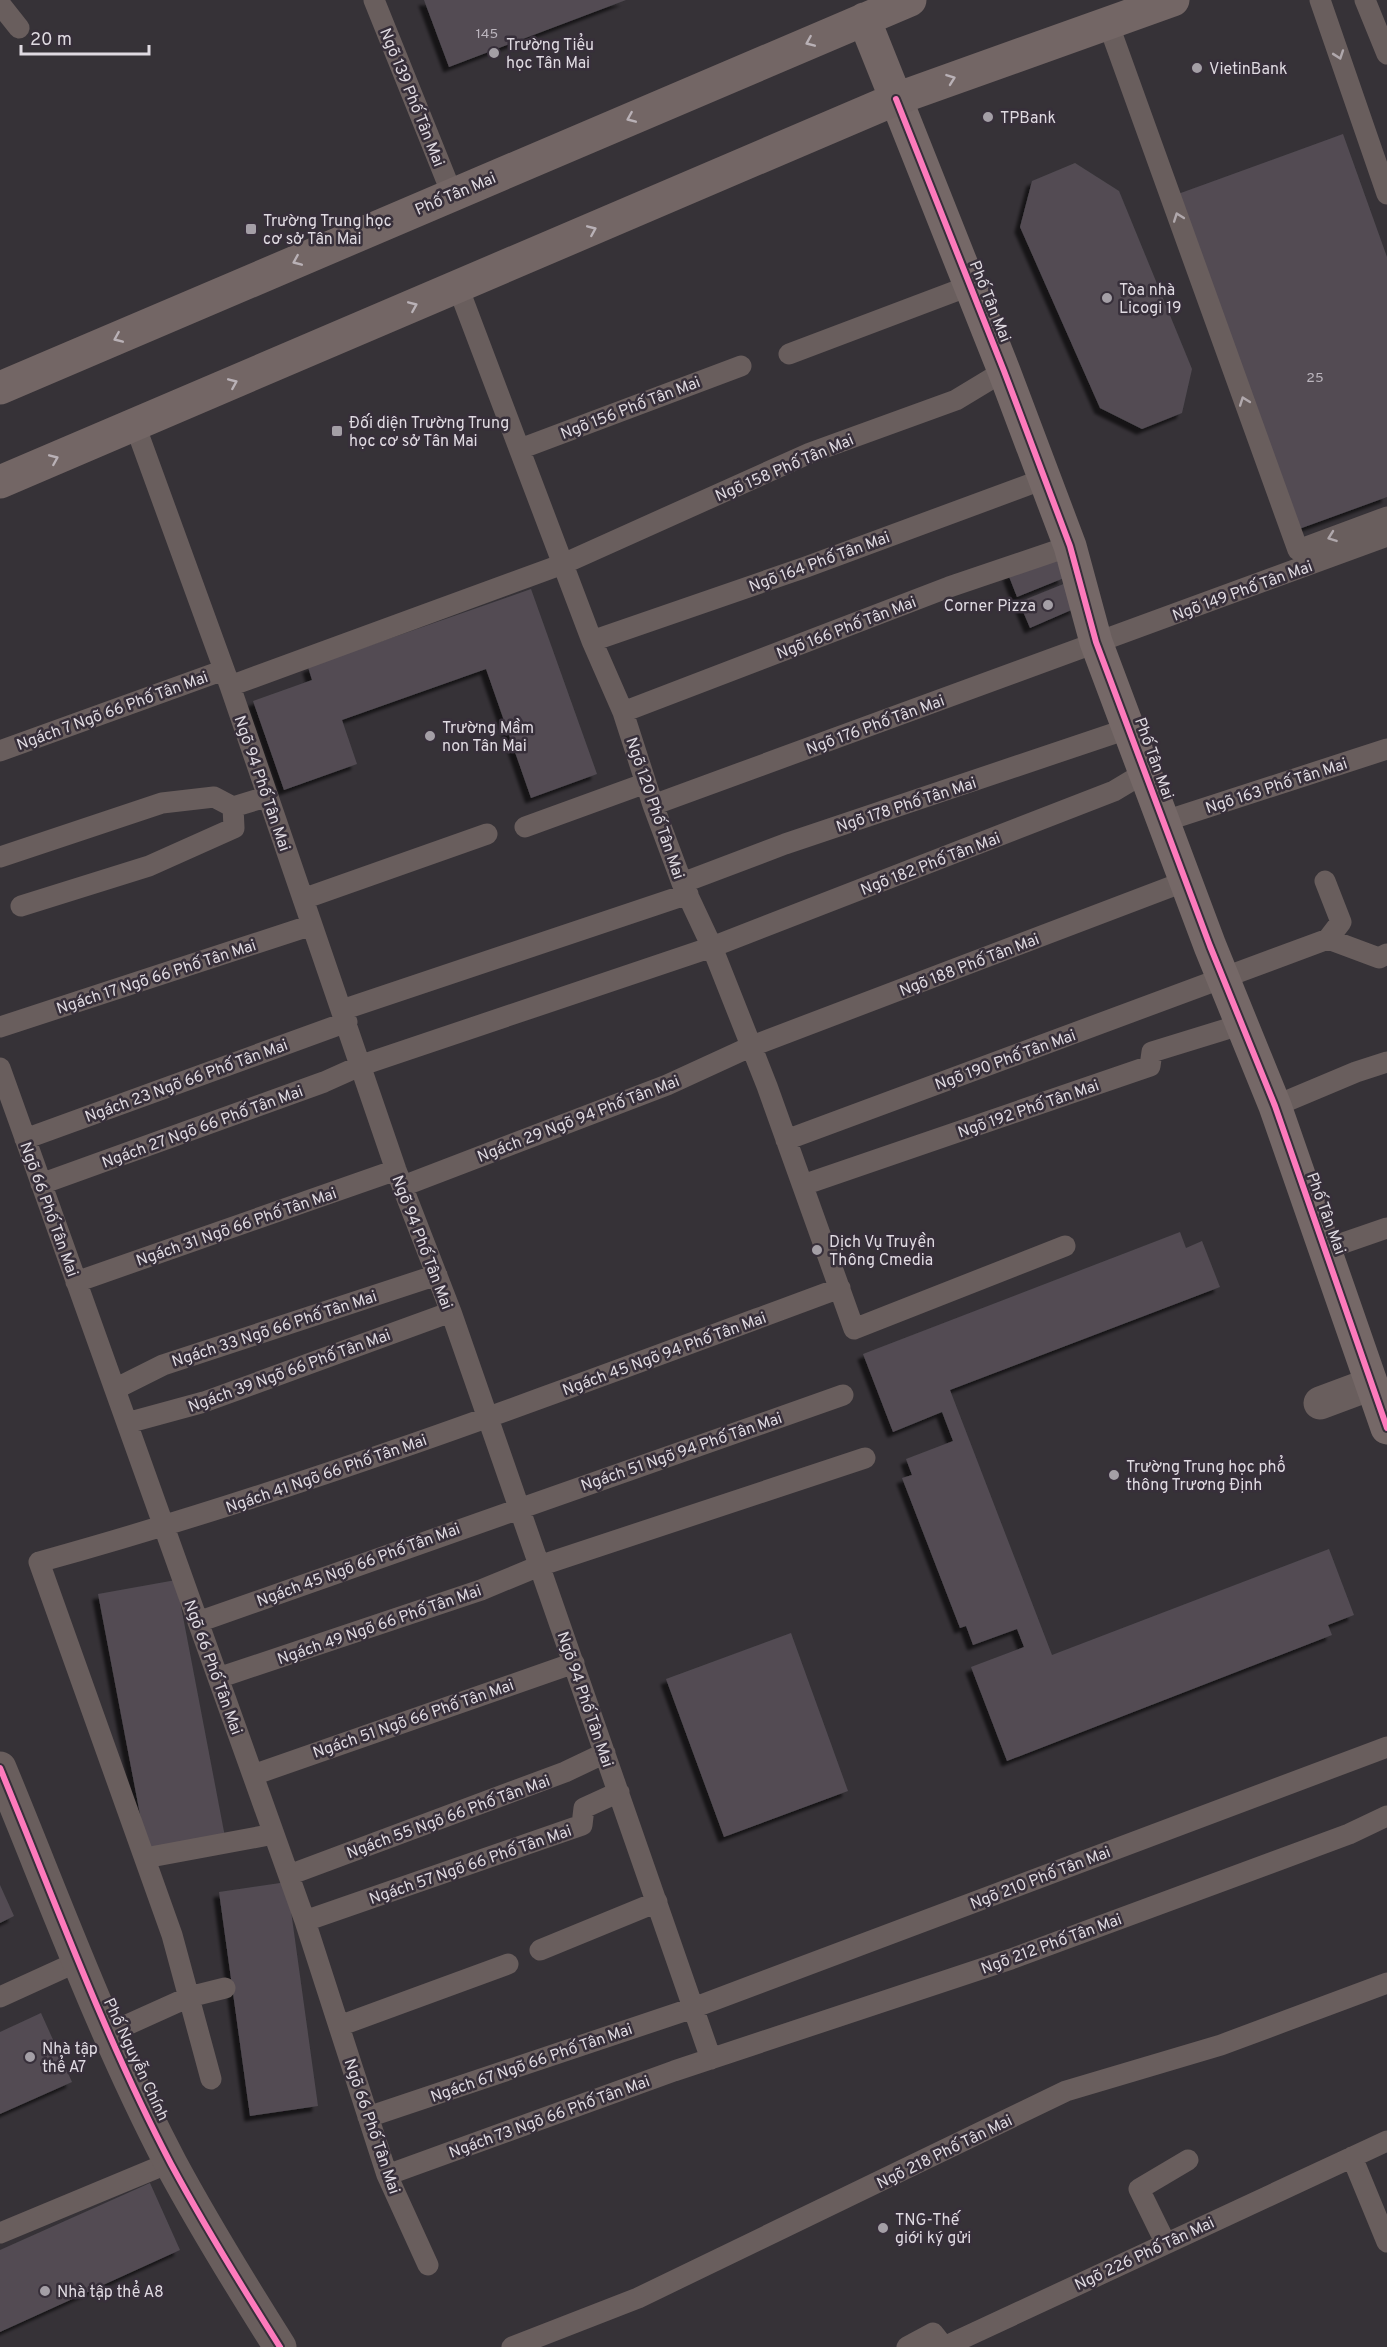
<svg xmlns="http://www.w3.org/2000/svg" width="1387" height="2347" font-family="Overpass,sans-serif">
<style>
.building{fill:#524c53;filter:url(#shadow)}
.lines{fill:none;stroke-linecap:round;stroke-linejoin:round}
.lane{stroke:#695e5d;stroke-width:21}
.street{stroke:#695e5d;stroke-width:33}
.secondary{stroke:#756867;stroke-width:33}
.primary{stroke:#736665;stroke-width:33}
.cycleway-casing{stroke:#372f3a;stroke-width:10}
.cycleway{stroke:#fd7abc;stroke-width:6}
.oneway{stroke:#b9b1b6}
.oneway2{stroke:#b0a8ac}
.poi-dot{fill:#a49fa6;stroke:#372f3a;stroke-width:2}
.labels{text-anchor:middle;stroke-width:5;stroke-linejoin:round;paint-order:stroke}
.number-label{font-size:14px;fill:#bcb6be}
.poi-label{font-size:16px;fill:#dfdae1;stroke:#372f3a;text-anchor:start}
.street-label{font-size:16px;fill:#dfdae1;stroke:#372f3a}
</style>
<defs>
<filter id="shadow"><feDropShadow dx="-5.5" dy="5.5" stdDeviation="1.5" flood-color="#0009"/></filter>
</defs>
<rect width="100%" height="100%" fill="#363237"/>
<path class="building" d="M424 0H626L449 67Z
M1343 134 1387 257V497L1299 529 1178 194Z
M1075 163 1119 191 1192 369 1182 413 1142 429 1100 408 1020 227 1032 181Z
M1055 556 1064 578 1017 597 1008 574Z
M1066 583 1076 608 1030 628 1019 602Z
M531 589 597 774 531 798 486 669 342 720 357 764 284 790 253 701 312 680 308 667Z
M1180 1232 1186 1248 1202 1241 1220 1287 950 1390 1052 1655 1329 1549 1354 1615 1328 1625 1332 1635 1007 1761 971 1667 1024 1647 1017 1629 973 1645 966 1626 960 1628 902 1478 912 1475 906 1459 953 1441 942 1412 893 1432 863 1354Z
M176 1580 225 1837 147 1851 98 1594Z
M791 1633 848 1791 724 1837 666 1679Z
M287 1882 318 2106 250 2116 219 1892Z
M0 1885 14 1916 0 1923Z
M41 2013 72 2082 0 2114V2032Z
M150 2183 180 2250 0 2332V2250Z"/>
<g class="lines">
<path class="lane" d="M374 0 452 194
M1320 0 1387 194
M1365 0 1387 54
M0 4 19 28
M1108 23 1298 550 1387 517
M458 287 592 641 623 712 653 805 682 883 712 947 767 1086 854 1329 1065 1246
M789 354 969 286
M135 425 230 686 396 1170 451 1312 711 2059
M520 449 741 366
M592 641 806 567 1044 479
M230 686 563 564 810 453 956 400 1004 371
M623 712 949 587 1070 546
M0 751 224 670
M653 805 1387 536
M1165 821 1387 749
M525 827 646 783
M0 857 162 803 214 797 233 807 266 797
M1325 881 1341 922 1328 939
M682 883 785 844 1130 728
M303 899 487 834
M21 906 149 866 234 828 233 807
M342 1010 688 894
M0 1027 312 925
M0 1068 305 1921 387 2175 428 2265
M1275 1106 1356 1072 1387 1062
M25 1139 347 1022
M786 1140 1328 939 1379 958 1387 954
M41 1184 324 1082 362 1065 712 947 1114 791 1144 773
M803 1185 1150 1066 1152 1052 1243 1024
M403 1186 667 1085 752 1046 1186 881
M1326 1249 1387 1228
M76 1282 396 1170
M115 1389 163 1365 437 1275
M127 1423 204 1402 451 1312
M198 1622 843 1395
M218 1678 481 1590 539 1566 865 1458
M253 1775 574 1663
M145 1858 274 1834
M289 1875 565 1772 605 1753
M305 1921 582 1825 584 1808 619 1792
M540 1950 657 1902
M0 1997 79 1961
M339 2026 508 1964
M109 2033 189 1997 225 1988
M211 2079 172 1935 39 1562C311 1487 575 1386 840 1288
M368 2117 693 2008 1387 1747
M1352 2157 1387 2242
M387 2175 674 2071 1011 1959 1349 1834 1387 1816
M0 2233 171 2162
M1165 2242 1139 2189 1188 2160
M512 2347 638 2298 1066 2091 1221 2045 1387 1983
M907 2347 933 2333 944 2347 1387 2141"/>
<path class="street" d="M1320 1403 1371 1384
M0 1768C55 1901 104 2036 171 2164 205 2227 242 2287 280 2347"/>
<path class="secondary" d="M896 99 1004 371 1070 546 1096 642 1210 946 1275 1106 1387 1428"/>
<path class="primary" d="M864 19 896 99
M0 388 910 0
M0 482 896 99 1173 0"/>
<defs>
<path id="cycleway" d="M896 99 1004 371 1070 546 1096 642 1210 946 1275 1106 1387 1428
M0 1768C55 1901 104 2036 171 2164 205 2227 242 2287 280 2347"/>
</defs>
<use href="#cycleway" class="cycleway-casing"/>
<use href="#cycleway" class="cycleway"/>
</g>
<defs><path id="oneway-chevron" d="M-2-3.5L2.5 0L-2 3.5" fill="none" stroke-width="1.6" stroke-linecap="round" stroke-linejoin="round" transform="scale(1.5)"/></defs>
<g class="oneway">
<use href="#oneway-chevron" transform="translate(810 42) rotate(157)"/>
<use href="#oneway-chevron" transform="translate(951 79) rotate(-20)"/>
<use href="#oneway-chevron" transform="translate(631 118) rotate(157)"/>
<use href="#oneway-chevron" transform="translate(592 230) rotate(-23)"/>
<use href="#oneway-chevron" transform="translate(297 261) rotate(157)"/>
<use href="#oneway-chevron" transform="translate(413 306) rotate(-23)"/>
<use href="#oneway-chevron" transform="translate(118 338) rotate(157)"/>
<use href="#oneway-chevron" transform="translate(233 383) rotate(-23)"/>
<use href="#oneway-chevron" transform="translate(54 459) rotate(-23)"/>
</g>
<g class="oneway2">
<use href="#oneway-chevron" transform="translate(1339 55) rotate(71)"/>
<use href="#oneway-chevron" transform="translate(1178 217) rotate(-110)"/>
<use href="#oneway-chevron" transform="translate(1244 401) rotate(-110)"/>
<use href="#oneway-chevron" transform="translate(1332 537) rotate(160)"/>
</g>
<g class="poi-dot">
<circle cx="494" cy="53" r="6"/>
<circle cx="1197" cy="68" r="6"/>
<circle cx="988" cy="117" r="6"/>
<rect x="245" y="223" width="12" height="12" rx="3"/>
<circle cx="1107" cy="298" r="6"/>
<rect x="331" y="425" width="12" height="12" rx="3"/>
<circle cx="1048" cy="605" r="6"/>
<circle cx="430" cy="736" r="6"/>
<circle cx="817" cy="1250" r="6"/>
<circle cx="1114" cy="1475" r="6"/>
<circle cx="30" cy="2057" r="6"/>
<circle cx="883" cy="2228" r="6"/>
<circle cx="45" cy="2291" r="6"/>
</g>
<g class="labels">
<g class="number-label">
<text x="487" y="38">145</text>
<text x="1315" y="382">25</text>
</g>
<g class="poi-label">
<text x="506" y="50">Trường Tiểu<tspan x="506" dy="18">học Tân Mai</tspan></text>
<text x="1209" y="74">VietinBank</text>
<text x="1000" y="123">TPBank</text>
<text x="263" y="226">Trường Trung học<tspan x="263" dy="18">cơ sở Tân Mai</tspan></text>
<text x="1119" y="295">Tòa nhà<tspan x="1119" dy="18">Licogi 19</tspan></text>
<text x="349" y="428">Đối diện Trường Trung<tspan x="349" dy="18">học cơ sở Tân Mai</tspan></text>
<text x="1036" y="611" text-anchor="end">Corner Pizza</text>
<text x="442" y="733">Trường Mầm<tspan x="442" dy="18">non Tân Mai</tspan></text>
<text x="829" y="1247">Dịch Vụ Truyền<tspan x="829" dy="18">Thông Cmedia</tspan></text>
<text x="1126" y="1472">Trường Trung học phổ<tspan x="1126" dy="18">thông Trương Định</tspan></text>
<text x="42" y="2054">Nhà tập<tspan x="42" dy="18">thể A7</tspan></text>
<text x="895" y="2225">TNG-Thế<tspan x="895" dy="18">giới ký gửi</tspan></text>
<text x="57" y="2297">Nhà tập thể A8</text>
</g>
<g class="street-label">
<text transform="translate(413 97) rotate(68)" y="6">Ngõ 139 Phố Tân Mai</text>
<text transform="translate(455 193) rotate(-23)" y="6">Phố Tân Mai</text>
<text transform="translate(991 301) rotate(68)" y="6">Phố Tân Mai</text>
<text transform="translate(630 407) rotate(-21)" y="6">Ngõ 156 Phố Tân Mai</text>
<text transform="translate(784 467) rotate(-23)" y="6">Ngõ 158 Phố Tân Mai</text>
<text transform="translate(819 561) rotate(-20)" y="6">Ngõ 164 Phố Tân Mai</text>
<text transform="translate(1242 590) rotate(-20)" y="6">Ngõ 149 Phố Tân Mai</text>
<text transform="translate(846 627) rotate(-21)" y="6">Ngõ 166 Phố Tân Mai</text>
<text transform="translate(112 710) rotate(-20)" y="6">Ngách 7 Ngõ 66 Phố Tân Mai</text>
<text transform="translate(875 724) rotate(-20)" y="6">Ngõ 176 Phố Tân Mai</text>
<text transform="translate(1155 758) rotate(70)" y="6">Phố Tân Mai</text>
<text transform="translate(263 783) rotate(71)" y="6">Ngõ 94 Phố Tân Mai</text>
<text transform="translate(1276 785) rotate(-18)" y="6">Ngõ 163 Phố Tân Mai</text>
<text transform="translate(906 804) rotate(-18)" y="6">Ngõ 178 Phố Tân Mai</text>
<text transform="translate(656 808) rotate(71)" y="6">Ngõ 120 Phố Tân Mai</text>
<text transform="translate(930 863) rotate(-21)" y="6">Ngõ 182 Phố Tân Mai</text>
<text transform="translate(969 964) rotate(-21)" y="6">Ngõ 188 Phố Tân Mai</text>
<text transform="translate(156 976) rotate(-18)" y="6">Ngách 17 Ngõ 66 Phố Tân Mai</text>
<text transform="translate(1005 1059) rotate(-20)" y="6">Ngõ 190 Phố Tân Mai</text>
<text transform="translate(186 1080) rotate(-20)" y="6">Ngách 23 Ngõ 66 Phố Tân Mai</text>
<text transform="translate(1028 1108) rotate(-19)" y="6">Ngõ 192 Phố Tân Mai</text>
<text transform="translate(578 1118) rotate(-21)" y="6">Ngách 29 Ngõ 94 Phố Tân Mai</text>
<text transform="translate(202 1126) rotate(-20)" y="6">Ngách 27 Ngõ 66 Phố Tân Mai</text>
<text transform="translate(50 1209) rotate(70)" y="6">Ngõ 66 Phố Tân Mai</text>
<text transform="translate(1327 1213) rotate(70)" y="6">Phố Tân Mai</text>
<text transform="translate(236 1226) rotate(-19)" y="6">Ngách 31 Ngõ 66 Phố Tân Mai</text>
<text transform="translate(423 1242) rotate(69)" y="6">Ngõ 94 Phố Tân Mai</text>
<text transform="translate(274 1328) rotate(-18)" y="6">Ngách 33 Ngõ 66 Phố Tân Mai</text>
<text transform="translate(664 1353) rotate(-20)" y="6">Ngách 45 Ngõ 94 Phố Tân Mai</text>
<text transform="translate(289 1370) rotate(-20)" y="6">Ngách 39 Ngõ 66 Phố Tân Mai</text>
<text transform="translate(681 1451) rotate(-19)" y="6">Ngách 51 Ngõ 94 Phố Tân Mai</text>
<text transform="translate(326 1473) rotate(-19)" y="6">Ngách 41 Ngõ 66 Phố Tân Mai</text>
<text transform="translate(358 1564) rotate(-20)" y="6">Ngách 45 Ngõ 66 Phố Tân Mai</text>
<text transform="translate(379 1624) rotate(-19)" y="6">Ngách 49 Ngõ 66 Phố Tân Mai</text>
<text transform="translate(214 1667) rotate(70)" y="6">Ngõ 66 Phố Tân Mai</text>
<text transform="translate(586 1699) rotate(71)" y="6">Ngõ 94 Phố Tân Mai</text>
<text transform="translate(413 1718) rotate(-19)" y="6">Ngách 51 Ngõ 66 Phố Tân Mai</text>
<text transform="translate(448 1816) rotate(-20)" y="6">Ngách 55 Ngõ 66 Phố Tân Mai</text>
<text transform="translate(470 1864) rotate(-19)" y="6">Ngách 57 Ngõ 66 Phố Tân Mai</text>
<text transform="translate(1040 1877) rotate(-21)" y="6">Ngõ 210 Phố Tân Mai</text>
<text transform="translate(1051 1943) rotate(-20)" y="6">Ngõ 212 Phố Tân Mai</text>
<text transform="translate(137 2059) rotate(65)" y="6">Phố Nguyễn Chính</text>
<text transform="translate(531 2062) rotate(-19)" y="6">Ngách 67 Ngõ 66 Phố Tân Mai</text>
<text transform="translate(549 2116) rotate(-20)" y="6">Ngách 73 Ngõ 66 Phố Tân Mai</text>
<text transform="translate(373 2126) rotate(71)" y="6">Ngõ 66 Phố Tân Mai</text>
<text transform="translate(944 2151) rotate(-26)" y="6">Ngõ 218 Phố Tân Mai</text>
<text transform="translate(1144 2253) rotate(-25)" y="6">Ngõ 226 Phố Tân Mai</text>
</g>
</g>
<path d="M21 45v9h128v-9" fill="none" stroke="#dfdae1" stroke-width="3"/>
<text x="30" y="45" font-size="18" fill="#dfdae1" stroke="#372f3a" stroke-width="4.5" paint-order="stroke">20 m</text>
</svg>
